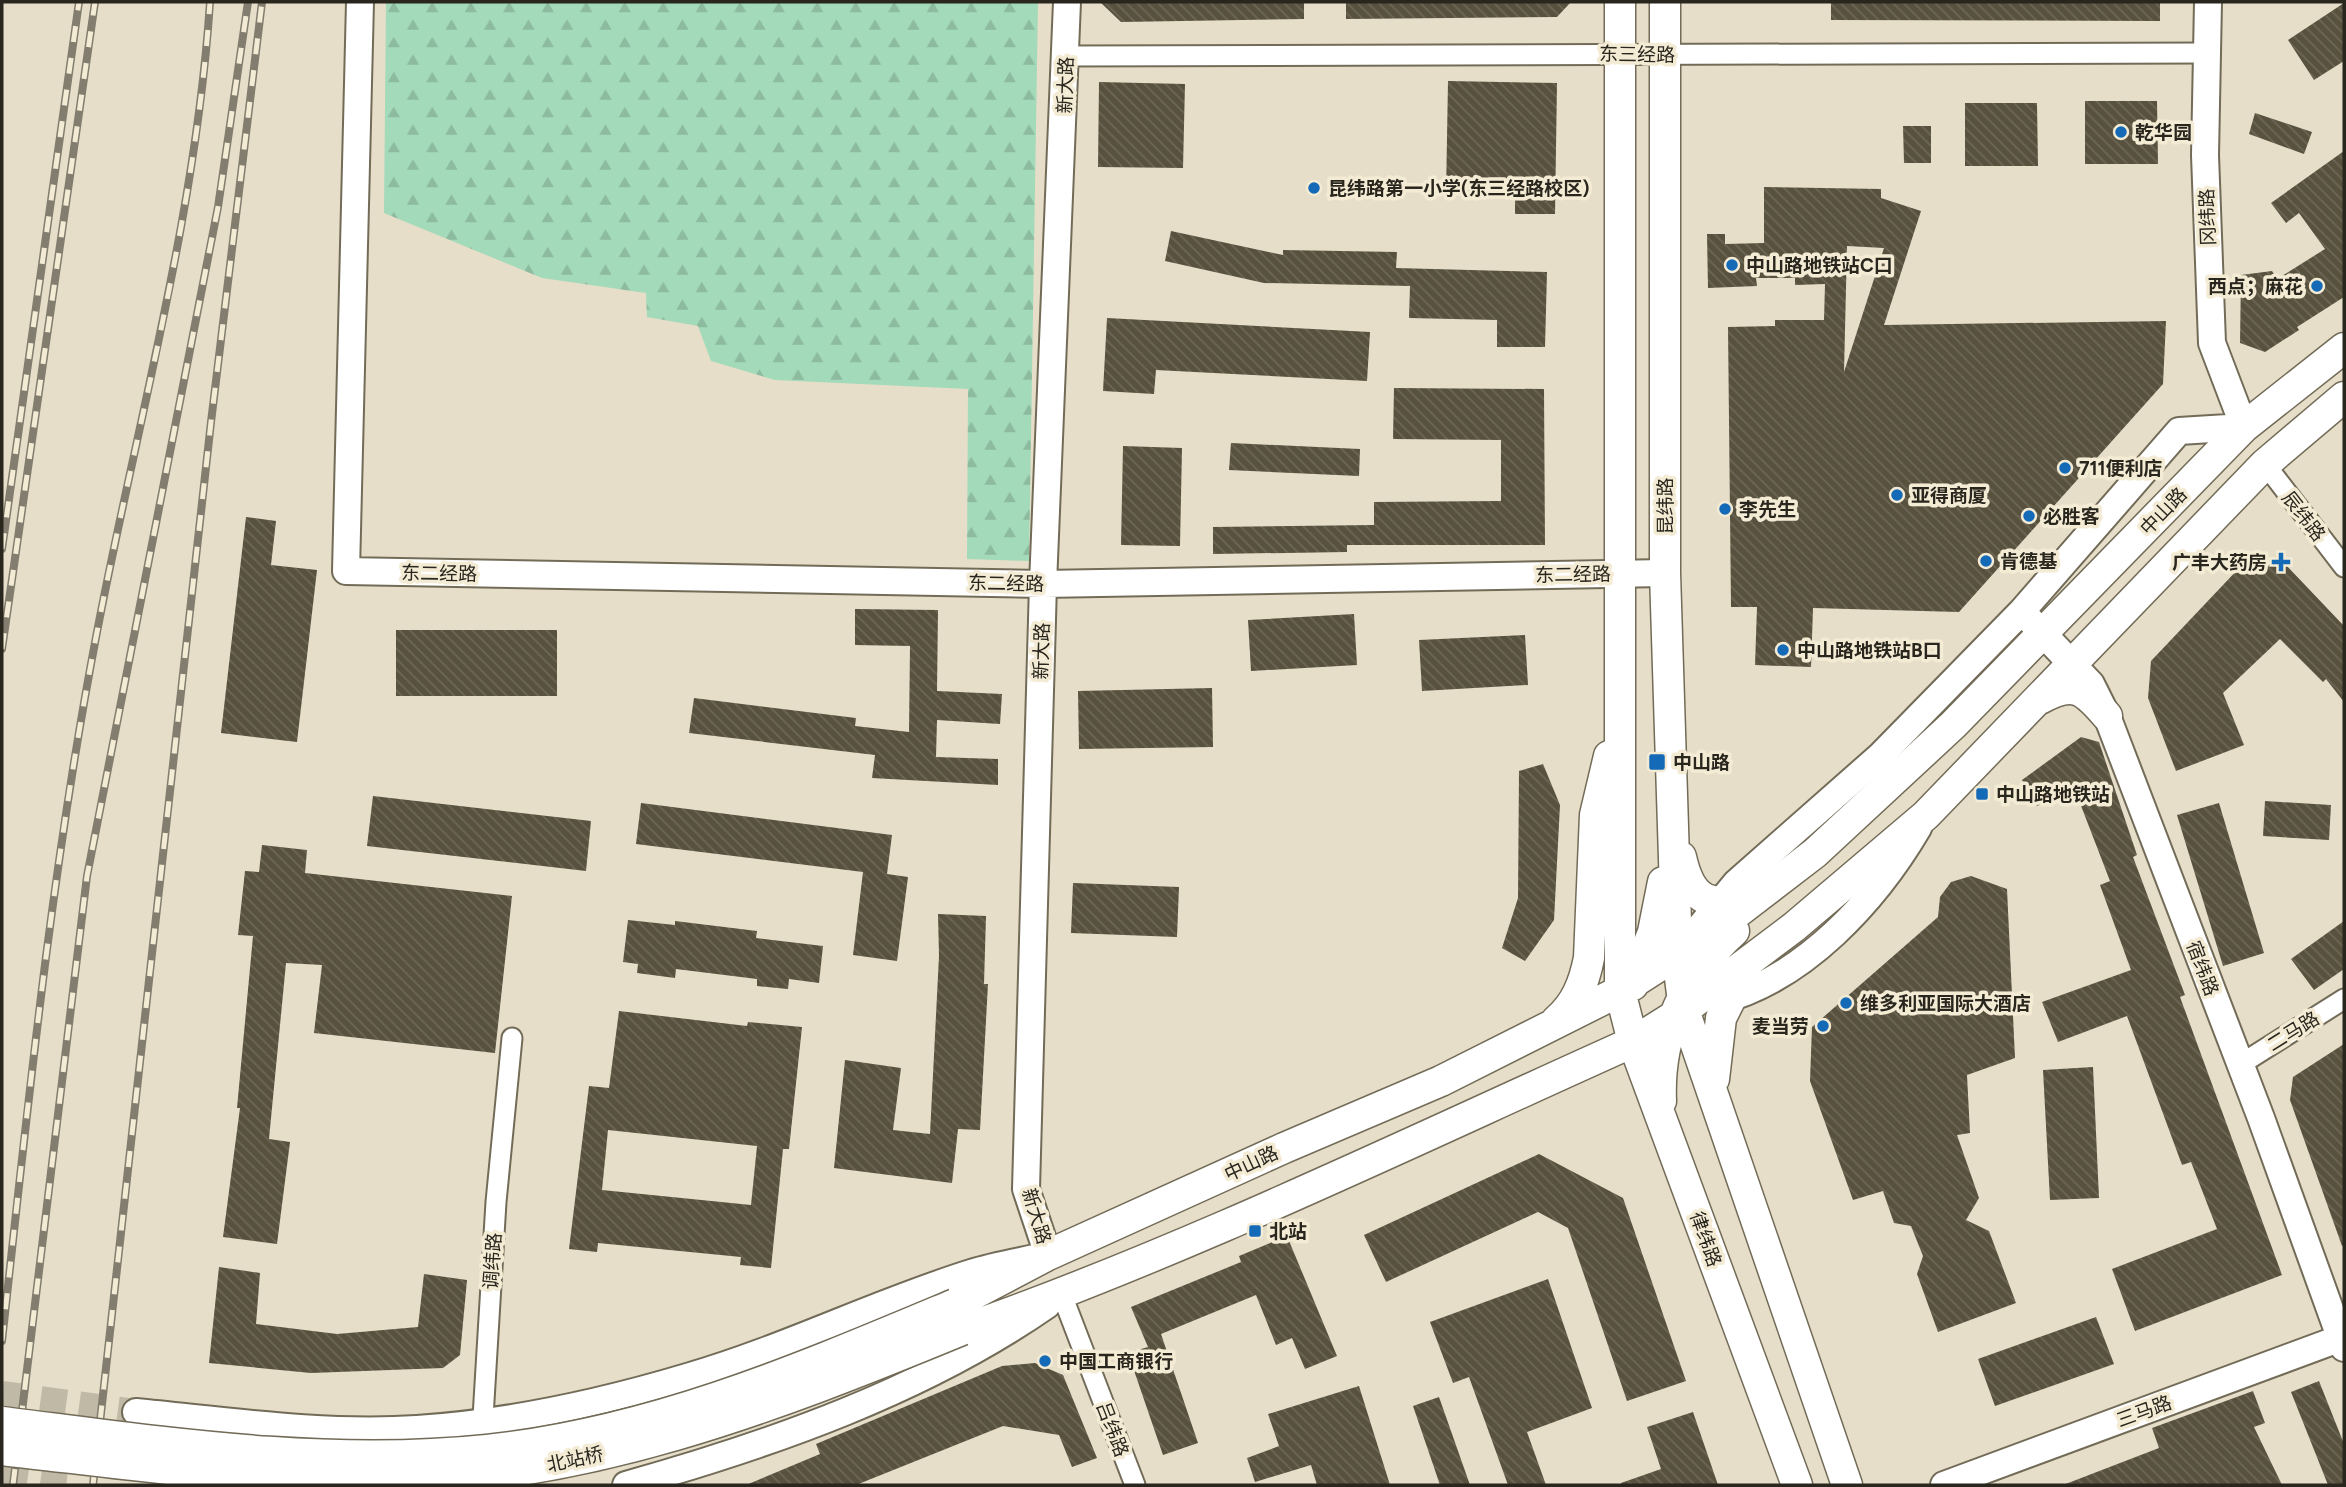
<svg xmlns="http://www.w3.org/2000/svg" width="2346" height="1487" font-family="Figtree,'Noto Sans SC',sans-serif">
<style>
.forest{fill:url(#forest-firs)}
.building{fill:url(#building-back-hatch);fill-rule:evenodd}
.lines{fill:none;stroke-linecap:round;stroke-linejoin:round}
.secondary-tunnel{stroke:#c0b9a6;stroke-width:26;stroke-dasharray:26 13;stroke-linecap:butt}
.street-casing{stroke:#726b57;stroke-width:23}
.secondary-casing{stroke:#726b57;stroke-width:30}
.primary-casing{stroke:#726b57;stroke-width:33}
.street{stroke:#fff;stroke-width:19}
.secondary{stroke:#fff;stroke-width:26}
.primary{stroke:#fff;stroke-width:30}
.rail-casing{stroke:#827d6e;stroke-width:8}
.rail{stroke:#f4ebd5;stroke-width:5;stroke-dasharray:16;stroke-linecap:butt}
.primary-bridge-casing{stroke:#726b57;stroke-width:33;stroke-linecap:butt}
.primary-bridge{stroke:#fff;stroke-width:30}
.poi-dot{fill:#146ab7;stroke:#f4ebd5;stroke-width:2.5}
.labels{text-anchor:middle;stroke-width:7;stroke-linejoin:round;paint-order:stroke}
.street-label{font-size:19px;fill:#29261e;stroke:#f4ebd5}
.poi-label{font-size:19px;font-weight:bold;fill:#29261e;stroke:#f4ebd5;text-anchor:start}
</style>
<defs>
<pattern id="forest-firs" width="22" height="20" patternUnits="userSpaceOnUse" patternTransform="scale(1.75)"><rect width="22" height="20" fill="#a3dab9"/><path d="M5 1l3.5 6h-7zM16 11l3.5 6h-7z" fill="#8cbb9f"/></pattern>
<pattern id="building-back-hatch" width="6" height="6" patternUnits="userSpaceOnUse" patternTransform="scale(1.75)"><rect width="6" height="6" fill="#58513e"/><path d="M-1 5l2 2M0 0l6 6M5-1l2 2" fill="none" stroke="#6d6757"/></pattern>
</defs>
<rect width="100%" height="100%" fill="#e6dec8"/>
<path class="forest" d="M386 2H1038L1029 561 967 559 968 389 775 380 711 361 698 326 647 317 646 293 542 278 384 213Z"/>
<path class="building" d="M1100 2H1304V19L1121 22Z
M1346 2H1571L1557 17 1346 19Z
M1831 2H2160V21L1831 20Z
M2344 3V61L2314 80 2288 40Z
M1448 81 1557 83 1555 214H1515V196L1446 194Z
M1099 82 1185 84 1183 168 1098 167Z
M2085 101H2157L2158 164H2085Z
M1965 103H2037L2038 166H1965Z
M2255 113 2312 132 2304 154 2249 134Z
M1903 126H1931V163H1904Z
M2344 151V297L2297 327 2299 330 2265 352 2240 343 2241 275 2272 271 2277 279 2325 249 2299 213 2286 223 2271 203Z
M1764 187 1881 189V198L1921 211 1884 325 2166 321 2163 384 1959 612 1813 608 1811 667 1755 665 1757 607H1731L1728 327 1775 326V320H1824L1825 284 1795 285V278H1756L1757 286 1708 288 1707 234H1725V244L1764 243ZM1847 246 1884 248 1844 372Z
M1171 231 1283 255V250L1397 252 1396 268 1547 272 1545 347H1497V320L1409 318 1410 286 1264 283 1165 261Z
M1107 318 1370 332 1367 381 1156 370 1154 394 1103 391Z
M1394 388 1544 389 1545 545H1347V552L1213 554V527L1374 525V502L1501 501V440L1393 439Z
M1231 443 1360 449 1359 476 1229 470Z
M1123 446 1182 448 1180 546 1121 545Z
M246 517 276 521 271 565 317 570 297 742 221 733Z
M2285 564 2344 626V702L2326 679 2323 682 2280 639 2223 693 2244 745 2176 771 2148 698 2151 661 2241 566Z
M855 609 938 610 937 691 1002 694 1000 724 937 720 936 757 998 759V785L872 778 875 755 689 733 694 698 856 718 855 726 909 732 910 646 855 645Z
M1354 614 1357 665 1251 671 1248 620Z
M396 630H557V696H396Z
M1525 635 1528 685 1422 691 1419 640Z
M1212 688 1213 747 1079 749 1078 691Z
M2081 737 2099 742 2137 855 2133 857 2185 995 2180 997 2282 1275 2135 1331 2112 1269 2217 1229 2191 1162 2182 1165 2127 1016 2058 1042 2042 1002 2131 970 2100 885 2110 881 2073 785 2037 806 2022 780Z
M1543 764 1560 805 1554 920 1525 961 1502 948 1518 898 1519 771Z
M373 796 591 821 586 871 367 846Z
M2265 801 2331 805 2329 840 2263 836Z
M641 803 892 835 887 874 908 877 897 961 853 955 863 872 636 844Z
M2219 803 2264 953 2223 966 2177 815Z
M262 845 307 850 305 873 512 896 495 1053 314 1033 322 965 286 963 269 1139 290 1142 277 1244 223 1237 240 1108H237L253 936 238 935 245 871 259 872Z
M1971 876 2007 889 2015 1058 1967 1075 1970 1133 1957 1135 1979 1198 1966 1220 1989 1231 2016 1303 1938 1332 1917 1274 1923 1256 1911 1226 1894 1223 1883 1191 1853 1200 1810 1081 1812 1027 1938 917 1940 897 1951 882Z
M1073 883 1179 887 1177 937 1071 933Z
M938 914 986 916 984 984H988L980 1130 958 1129 952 1183 834 1168 845 1060 901 1068 893 1130 930 1134 939 956Z
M628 920 675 925V921L757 931 756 938 823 946 819 983 789 979 788 989 757 986V979L676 969 675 978 637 973 638 964 623 962Z
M2344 921V969L2314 990 2291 959Z
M619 1011 747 1026 748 1022 802 1027 789 1149H783L771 1268 740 1265 741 1257 598 1243 597 1252 569 1249 589 1086 609 1088ZM608 1130 757 1146 751 1205 602 1190Z
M2344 1044V1245L2342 1246 2290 1100 2293 1077Z
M2093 1067 2099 1198 2050 1200 2043 1070Z
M1539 1154 1623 1198 1686 1381 1627 1401 1568 1228 1538 1212 1386 1282 1364 1235Z
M1287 1236 1337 1356 1305 1369 1292 1338 1276 1345 1256 1295 1161 1334 1198 1443 1163 1455 1128 1353 1148 1347 1131 1307 1241 1262 1239 1256Z
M219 1267 260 1273 256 1324 337 1334 418 1327 424 1274 467 1280 460 1355 443 1368 311 1373 209 1363Z
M1548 1279 1592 1408 1527 1432 1546 1485H1508L1469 1377 1453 1383 1430 1322Z
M2096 1317 2114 1364 1995 1406 1978 1359Z
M1035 1363 1063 1375 1097 1458 1072 1467 1059 1435 1003 1426 856 1485H746L820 1454 816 1444 1002 1366Z
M2319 1381 2344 1444V1485H2328L2291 1392Z
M1359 1386 1390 1485H1317L1311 1465 1255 1482 1247 1458 1279 1446 1268 1414Z
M2253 1391 2265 1423 2254 1427 2282 1485H2063L2159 1448 2152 1428Z
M1439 1397 1470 1485H1440L1413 1406Z
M1693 1412 1718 1485H1621V1483L1661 1469 1647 1427Z"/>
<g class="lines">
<path class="secondary-tunnel" d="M2 1394 136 1412
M2 1474 78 1485"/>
<defs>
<path id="street" d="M1067 56 2206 53
M2265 464 2344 567
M2241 1064 2344 999
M1062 1295 1135 1485
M482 1434 496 1202 512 1038"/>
<path id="secondary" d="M360 2 346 571 1043 584 1665 573
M2030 620 2091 684 2107 716 2261 1118 2344 1348
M1685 945 1736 883 1880 756 2022 611 2179 431 2244 427 2212 343 2205 155 2208 2
M1719 1001C1804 979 1875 901 1918 828
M136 1412C229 1421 323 1435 417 1429 507 1423 600 1403 687 1377 784 1349 875 1303 971 1273 996 1265 1023 1261 1048 1255L1026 1189 1043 584 1067 2
M626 1485C772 1444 923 1391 1047 1305
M1944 1485 2344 1337"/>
<path id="primary" d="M1620 2V991L1633 1042 1797 1485
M1665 2V573L1677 954 1684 1010 1847 1485
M2040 699C2074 680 2084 689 2107 716
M1681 857C1691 902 1711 910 1753 895
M1633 985 1653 932 1663 882
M1557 1020C1576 1004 1584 983 1589 958L1595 815 1609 756
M1714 1079 1721 1018 1746 968
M1661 1101C1658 1035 1685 975 1734 931
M955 1304 1048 1255 1284 1148 1441 1081 1620 991 1712 932 1815 853 1953 725 2244 427 2344 348
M962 1330C1191 1249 1412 1141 1633 1042L1684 1010 1794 927 1926 815 2265 464 2344 397"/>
</defs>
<use href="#street" class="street-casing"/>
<use href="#secondary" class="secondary-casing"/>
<use href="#primary" class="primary-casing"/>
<use href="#street" class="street"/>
<use href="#secondary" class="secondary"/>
<use href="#primary" class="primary"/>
<defs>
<path id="rail" d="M2 549 79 2
M2 649 95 2
M2 1341C28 1104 52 866 97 632 137 423 196 215 210 2
M13 1485 87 876 218 207 248 2
M93 1485 211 422 262 2"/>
</defs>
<use href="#rail" class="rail-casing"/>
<use href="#rail" class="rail"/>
<defs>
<path id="primary-bridge" d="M2 1422C163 1442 324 1467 487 1450 654 1432 802 1368 955 1304
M2 1450C126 1464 251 1482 376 1482 582 1482 775 1407 962 1330"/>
</defs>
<use href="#primary-bridge" class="primary-bridge-casing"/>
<use href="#primary-bridge" class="primary-bridge"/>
</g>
<g class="poi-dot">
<circle cx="2121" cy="132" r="7"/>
<circle cx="1314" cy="188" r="7"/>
<circle cx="1732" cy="265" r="7"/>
<circle cx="2317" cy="286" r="7"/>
<circle cx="2065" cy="468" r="7"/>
<circle cx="1897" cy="495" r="7"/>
<circle cx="1725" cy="509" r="7"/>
<circle cx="2029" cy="516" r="7"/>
<circle cx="1986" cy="561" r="7"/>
<path d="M2277.5 551.5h7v7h7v7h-7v7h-7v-7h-7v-7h7z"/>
<circle cx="1783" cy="650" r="7"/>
<rect x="1648" y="753" width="18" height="18" rx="3.5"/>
<rect x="1975" y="787" width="14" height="14" rx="3.5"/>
<circle cx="1846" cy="1003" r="7"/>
<circle cx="1823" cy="1026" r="7"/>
<rect x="1248" y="1224" width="14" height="14" rx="3.5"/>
<circle cx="1045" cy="1361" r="7"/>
</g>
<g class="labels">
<g class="street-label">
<text transform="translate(1637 54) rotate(1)" y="7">东三经路</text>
<text transform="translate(1065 85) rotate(-88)" y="7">新大路</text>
<text transform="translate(2207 217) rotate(-92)" y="7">冈纬路</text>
<text transform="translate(1665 506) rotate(-90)" y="7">昆纬路</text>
<text transform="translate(2163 511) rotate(-46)" y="7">中山路</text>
<text transform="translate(2304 516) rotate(52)" y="7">辰纬路</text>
<text transform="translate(439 573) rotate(1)" y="7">东二经路</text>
<text transform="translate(1573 574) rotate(-1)" y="7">东二经路</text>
<text transform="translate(1006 583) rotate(1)" y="7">东二经路</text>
<text transform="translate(1041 651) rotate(-88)" y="7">新大路</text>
<text transform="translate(2203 968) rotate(69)" y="7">宿纬路</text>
<text transform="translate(2293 1031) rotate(-32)" y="7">二马路</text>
<text transform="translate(1251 1163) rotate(-25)" y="7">中山路</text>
<text transform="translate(1037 1216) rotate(73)" y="7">新大路</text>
<text transform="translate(1706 1239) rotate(70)" y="7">律纬路</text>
<text transform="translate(492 1261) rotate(-86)" y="7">调纬路</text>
<text transform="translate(2144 1411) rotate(-20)" y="7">三马路</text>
<text transform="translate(1113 1429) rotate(69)" y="7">吕纬路</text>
<text transform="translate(575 1459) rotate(-12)" y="7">北站桥</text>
</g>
<g class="poi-label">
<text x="2135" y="139">乾华园</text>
<text x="1328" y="195">昆纬路第一小学(东三经路校区)</text>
<text x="1746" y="272">中山路地铁站C口</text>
<text x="2303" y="293" text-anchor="end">西点；麻花</text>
<text x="2079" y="475">711便利店</text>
<text x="1911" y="502">亚得商厦</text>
<text x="1739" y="516">李先生</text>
<text x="2043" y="523">必胜客</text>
<text x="2000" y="568">肯德基</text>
<text x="2267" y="569" text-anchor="end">广丰大药房</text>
<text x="1797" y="657">中山路地铁站B口</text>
<text x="1673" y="769">中山路</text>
<text x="1996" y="801">中山路地铁站</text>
<text x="1860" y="1010">维多利亚国际大酒店</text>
<text x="1809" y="1033" text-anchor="end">麦当劳</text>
<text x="1269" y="1238">北站</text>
<text x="1059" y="1368">中国工商银行</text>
</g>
</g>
<rect width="2346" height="1487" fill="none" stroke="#29261e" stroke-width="7"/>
</svg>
